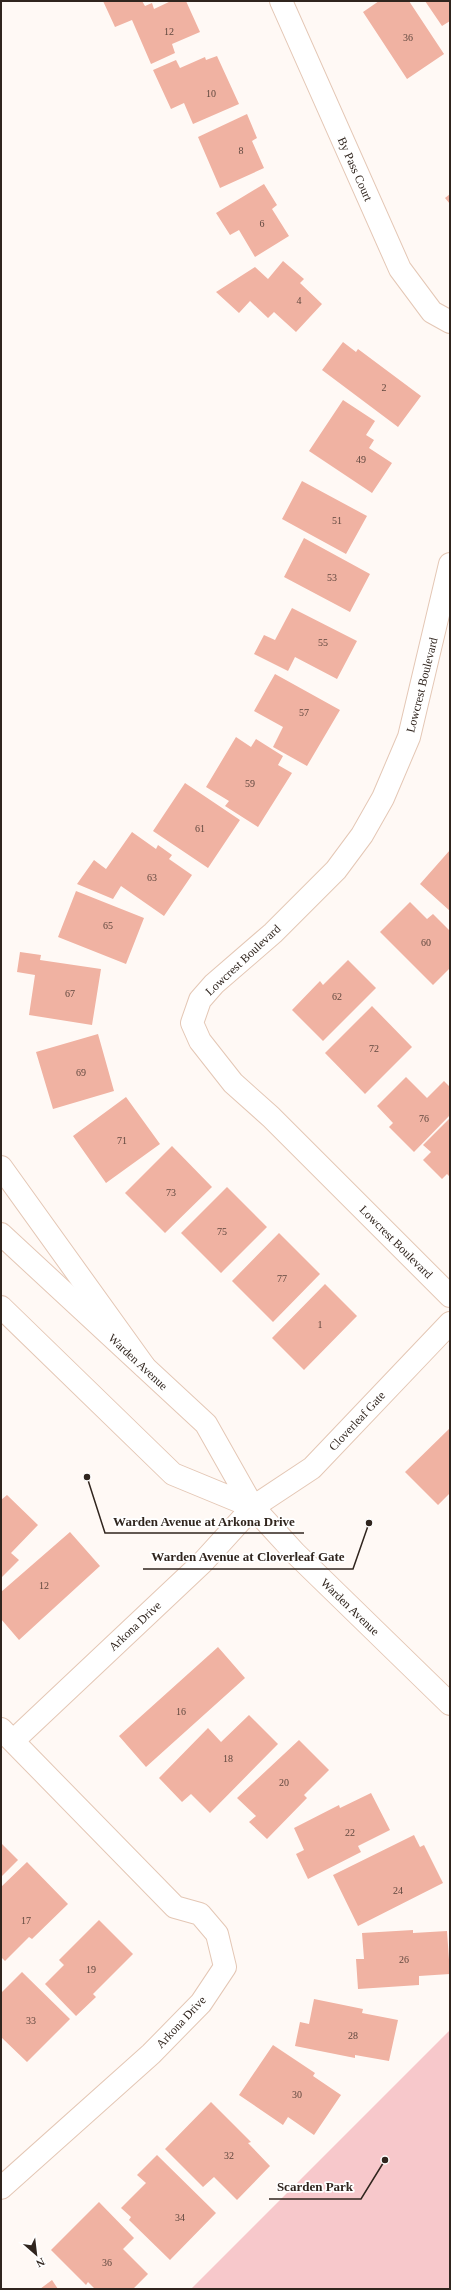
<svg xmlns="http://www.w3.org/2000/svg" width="451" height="2290" font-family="'Times New Roman',serif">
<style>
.green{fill:#f7c8cb}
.building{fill:#f0b2a2}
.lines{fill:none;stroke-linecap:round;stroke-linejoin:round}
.minor-casing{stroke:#e4c7b5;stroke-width:24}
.secondary-casing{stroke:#e4c7b5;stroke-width:24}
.motorway-casing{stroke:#e4c7b5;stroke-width:24}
.minor{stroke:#fff;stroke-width:22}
.secondary{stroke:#fff;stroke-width:22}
.motorway{stroke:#fff;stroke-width:22}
.labels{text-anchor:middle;stroke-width:3.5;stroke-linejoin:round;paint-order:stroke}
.number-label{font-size:10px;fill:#60483f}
.street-label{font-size:12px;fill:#30251e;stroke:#fff}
.leader{fill:none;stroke:#30251e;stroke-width:1.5}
.callout-dot{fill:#30251e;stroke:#fff;stroke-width:1.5}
.callout-label{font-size:13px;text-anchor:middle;font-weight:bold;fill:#30251e;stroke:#fff;stroke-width:3.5;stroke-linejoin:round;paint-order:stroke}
</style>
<rect width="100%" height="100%" fill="#fff9f5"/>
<path class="green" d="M450 2030V2289H191Z"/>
<path class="building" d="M103 1H142L145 6 152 3 154 9 171 1H186L200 32 172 44 175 53 151 64 132 20 115 27Z
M379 1H409L444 54 407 79 363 12Z
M425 1H450V21L442 26Z
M217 56 239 104 193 124 184 103 171 109 153 70 176 60 180 68 205 57 206 60Z
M247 114 257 138 252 141 264 168 220 188 198 137Z
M264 184 277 205 272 209 289 236 255 257 239 230 230 235 216 213Z
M450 194V204L445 198Z
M283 261 304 279 300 283 322 304 296 332 274 312 268 318 250 301 239 313 216 292 255 267 268 279Z
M343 342 356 352 358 349 421 396 398 427 322 370Z
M343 400 375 421 366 435 374 440 369 448 392 463 372 493 309 451Z
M302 481 367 516 346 554 282 519Z
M304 538 370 574 350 612 284 577Z
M292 608 357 641 337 679 295 657 288 671 254 654 264 635 275 640Z
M275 674 340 710 307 766 273 747 283 727 254 711Z
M236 737 251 747 256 739 283 756 278 765 292 773 258 827 225 806 229 801 206 787Z
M185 783 240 820 208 868 153 831Z
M132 832 156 849 158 845 172 855 169 859 192 875 164 916 121 886 113 899 77 884 94 860 106 869Z
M450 850V911L420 884Z
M76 891 144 918 126 964 58 937Z
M410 902 427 919 433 914 450 931V968L433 985 380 932Z
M20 952 41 955 40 960 101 969 92 1025 29 1015 35 975 17 972Z
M348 960 376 988 323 1041 292 1010 320 981 323 985Z
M372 1006 412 1047 365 1094 325 1053Z
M98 1034 114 1091 53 1109 36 1052Z
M406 1077 427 1098 444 1081 450 1087V1115L414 1152 389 1127 393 1123 377 1106Z
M126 1097 160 1144 106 1183 73 1136Z
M450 1118V1177L447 1174 442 1179 423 1160 431 1152 423 1145Z
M172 1146 212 1187 165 1233 125 1193Z
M227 1187 267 1227 221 1273 181 1233Z
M279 1233 320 1274 273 1322 232 1281Z
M325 1284 357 1316 304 1370 272 1338Z
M450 1428V1493L438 1505 405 1472Z
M7 1495 38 1525 11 1553 19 1560 1 1578V1500Z
M70 1532 100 1566 19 1640 1 1619V1592Z
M218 1647 245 1678 146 1767 119 1736Z
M249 1715 278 1744 210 1813 191 1794 182 1802 159 1778 208 1728 221 1742Z
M299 1740 329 1770 304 1795 307 1798 267 1839 249 1822 256 1816 237 1798Z
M371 1793 390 1830 358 1846 361 1852 308 1879 296 1854 304 1850 294 1828 339 1805 340 1808Z
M414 1835 420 1847 424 1845 443 1883 358 1926 333 1875Z
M1 1843 18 1860 1 1877Z
M27 1862 68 1904 32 1939 29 1937 5 1961 1 1957V1887Z
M99 1920 133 1954 93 1994 96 1997 76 2016 45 1984 64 1965 59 1960Z
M413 1930V1933L447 1931 450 1974 419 1976V1985L358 1989 356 1959H364L362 1933Z
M22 1972 70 2019 27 2062 1 2037V1993Z
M314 1999 363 2009 362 2013 398 2020 389 2061 355 2055V2058L295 2046 300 2022 309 2024Z
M273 2045 315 2073 313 2076 341 2095 314 2135 288 2117 283 2125 239 2095Z
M211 2102 251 2142 248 2143 270 2166 237 2200 214 2177 203 2187 165 2149Z
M157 2155 216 2213 170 2260 129 2220 131 2217 121 2208 146 2183 137 2175Z
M99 2202 134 2238 123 2249 148 2274 133 2289H95L88 2282 86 2285 51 2250Z
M52 2280 58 2289H40Z"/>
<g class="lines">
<defs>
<path id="minor" d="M281 1 400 269 432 312 450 322
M450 564 409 737 383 798 362 835 336 870 273 933 214 984 200 1000 192 1023 200 1041 233 1083 271 1117 450 1296
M1 1729 175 1907 200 1914 217 1934 225 1967 201 2003 151 2054 1 2188
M13 1741 203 1562 253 1507 312 1468 450 1323"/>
<path id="secondary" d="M1 1234 206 1424 253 1507 295 1553 450 1704
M1 1307 173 1474 253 1507"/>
<path id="motorway" d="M1 1167 144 1366"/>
</defs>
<use href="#minor" class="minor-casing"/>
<use href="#secondary" class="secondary-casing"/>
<use href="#motorway" class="motorway-casing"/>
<use href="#minor" class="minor"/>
<use href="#secondary" class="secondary"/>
<use href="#motorway" class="motorway"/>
</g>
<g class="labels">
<g class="number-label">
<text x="169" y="35">12</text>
<text x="408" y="41">36</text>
<text x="211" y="97">10</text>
<text x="241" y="154">8</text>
<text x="262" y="227">6</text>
<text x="299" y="304">4</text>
<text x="384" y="391">2</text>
<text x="361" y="463">49</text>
<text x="337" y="524">51</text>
<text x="332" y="581">53</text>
<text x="323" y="646">55</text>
<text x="304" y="716">57</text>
<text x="250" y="787">59</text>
<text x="200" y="832">61</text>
<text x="152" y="881">63</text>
<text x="108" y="929">65</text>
<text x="426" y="946">60</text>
<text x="70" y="997">67</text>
<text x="337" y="1000">62</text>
<text x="374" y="1052">72</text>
<text x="81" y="1076">69</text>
<text x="424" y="1122">76</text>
<text x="122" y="1144">71</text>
<text x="171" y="1196">73</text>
<text x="222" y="1235">75</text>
<text x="282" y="1282">77</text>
<text x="320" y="1328">1</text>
<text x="44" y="1589">12</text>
<text x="181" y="1715">16</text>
<text x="228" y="1762">18</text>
<text x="284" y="1786">20</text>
<text x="350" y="1836">22</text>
<text x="398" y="1894">24</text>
<text x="26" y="1924">17</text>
<text x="404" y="1963">26</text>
<text x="91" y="1973">19</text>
<text x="31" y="2024">33</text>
<text x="353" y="2039">28</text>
<text x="297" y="2098">30</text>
<text x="229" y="2159">32</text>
<text x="180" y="2221">34</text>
<text x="107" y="2266">36</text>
</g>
<g class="street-label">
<text transform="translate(355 169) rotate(66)" y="4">By Pass Court</text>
<text transform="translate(422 685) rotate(-76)" y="4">Lowcrest Boulevard</text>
<text transform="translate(243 960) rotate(-43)" y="4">Lowcrest Boulevard</text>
<text transform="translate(396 1242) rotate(45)" y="4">Lowcrest Boulevard</text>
<text transform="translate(138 1362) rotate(43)" y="4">Warden Avenue</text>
<text transform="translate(357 1421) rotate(-47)" y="4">Cloverleaf Gate</text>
<text transform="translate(350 1607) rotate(44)" y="4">Warden Avenue</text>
<text transform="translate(135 1626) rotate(-43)" y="4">Arkona Drive</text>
<text transform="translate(181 2022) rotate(-47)" y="4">Arkona Drive</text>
</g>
</g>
<path class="leader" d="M87 1477L105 1533H304M369 1523L353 1569H143M385 2160L361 2199H269"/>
<g class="callout-dot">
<circle cx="87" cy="1477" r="4"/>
<circle cx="369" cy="1523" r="4"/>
<circle cx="385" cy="2160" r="4"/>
</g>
<g class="callout-label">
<text x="204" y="1526">Warden Avenue at Arkona Drive</text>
<text x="248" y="1561">Warden Avenue at Cloverleaf Gate</text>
<text x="315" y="2191">Scarden Park</text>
</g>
<rect width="451" height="2290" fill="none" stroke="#30251e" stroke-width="4"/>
<g transform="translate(36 2254) rotate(152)" stroke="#ffffff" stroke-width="3" paint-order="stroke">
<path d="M0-3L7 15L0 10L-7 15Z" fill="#30251e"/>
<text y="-6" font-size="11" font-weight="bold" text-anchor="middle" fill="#30251e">N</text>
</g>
</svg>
